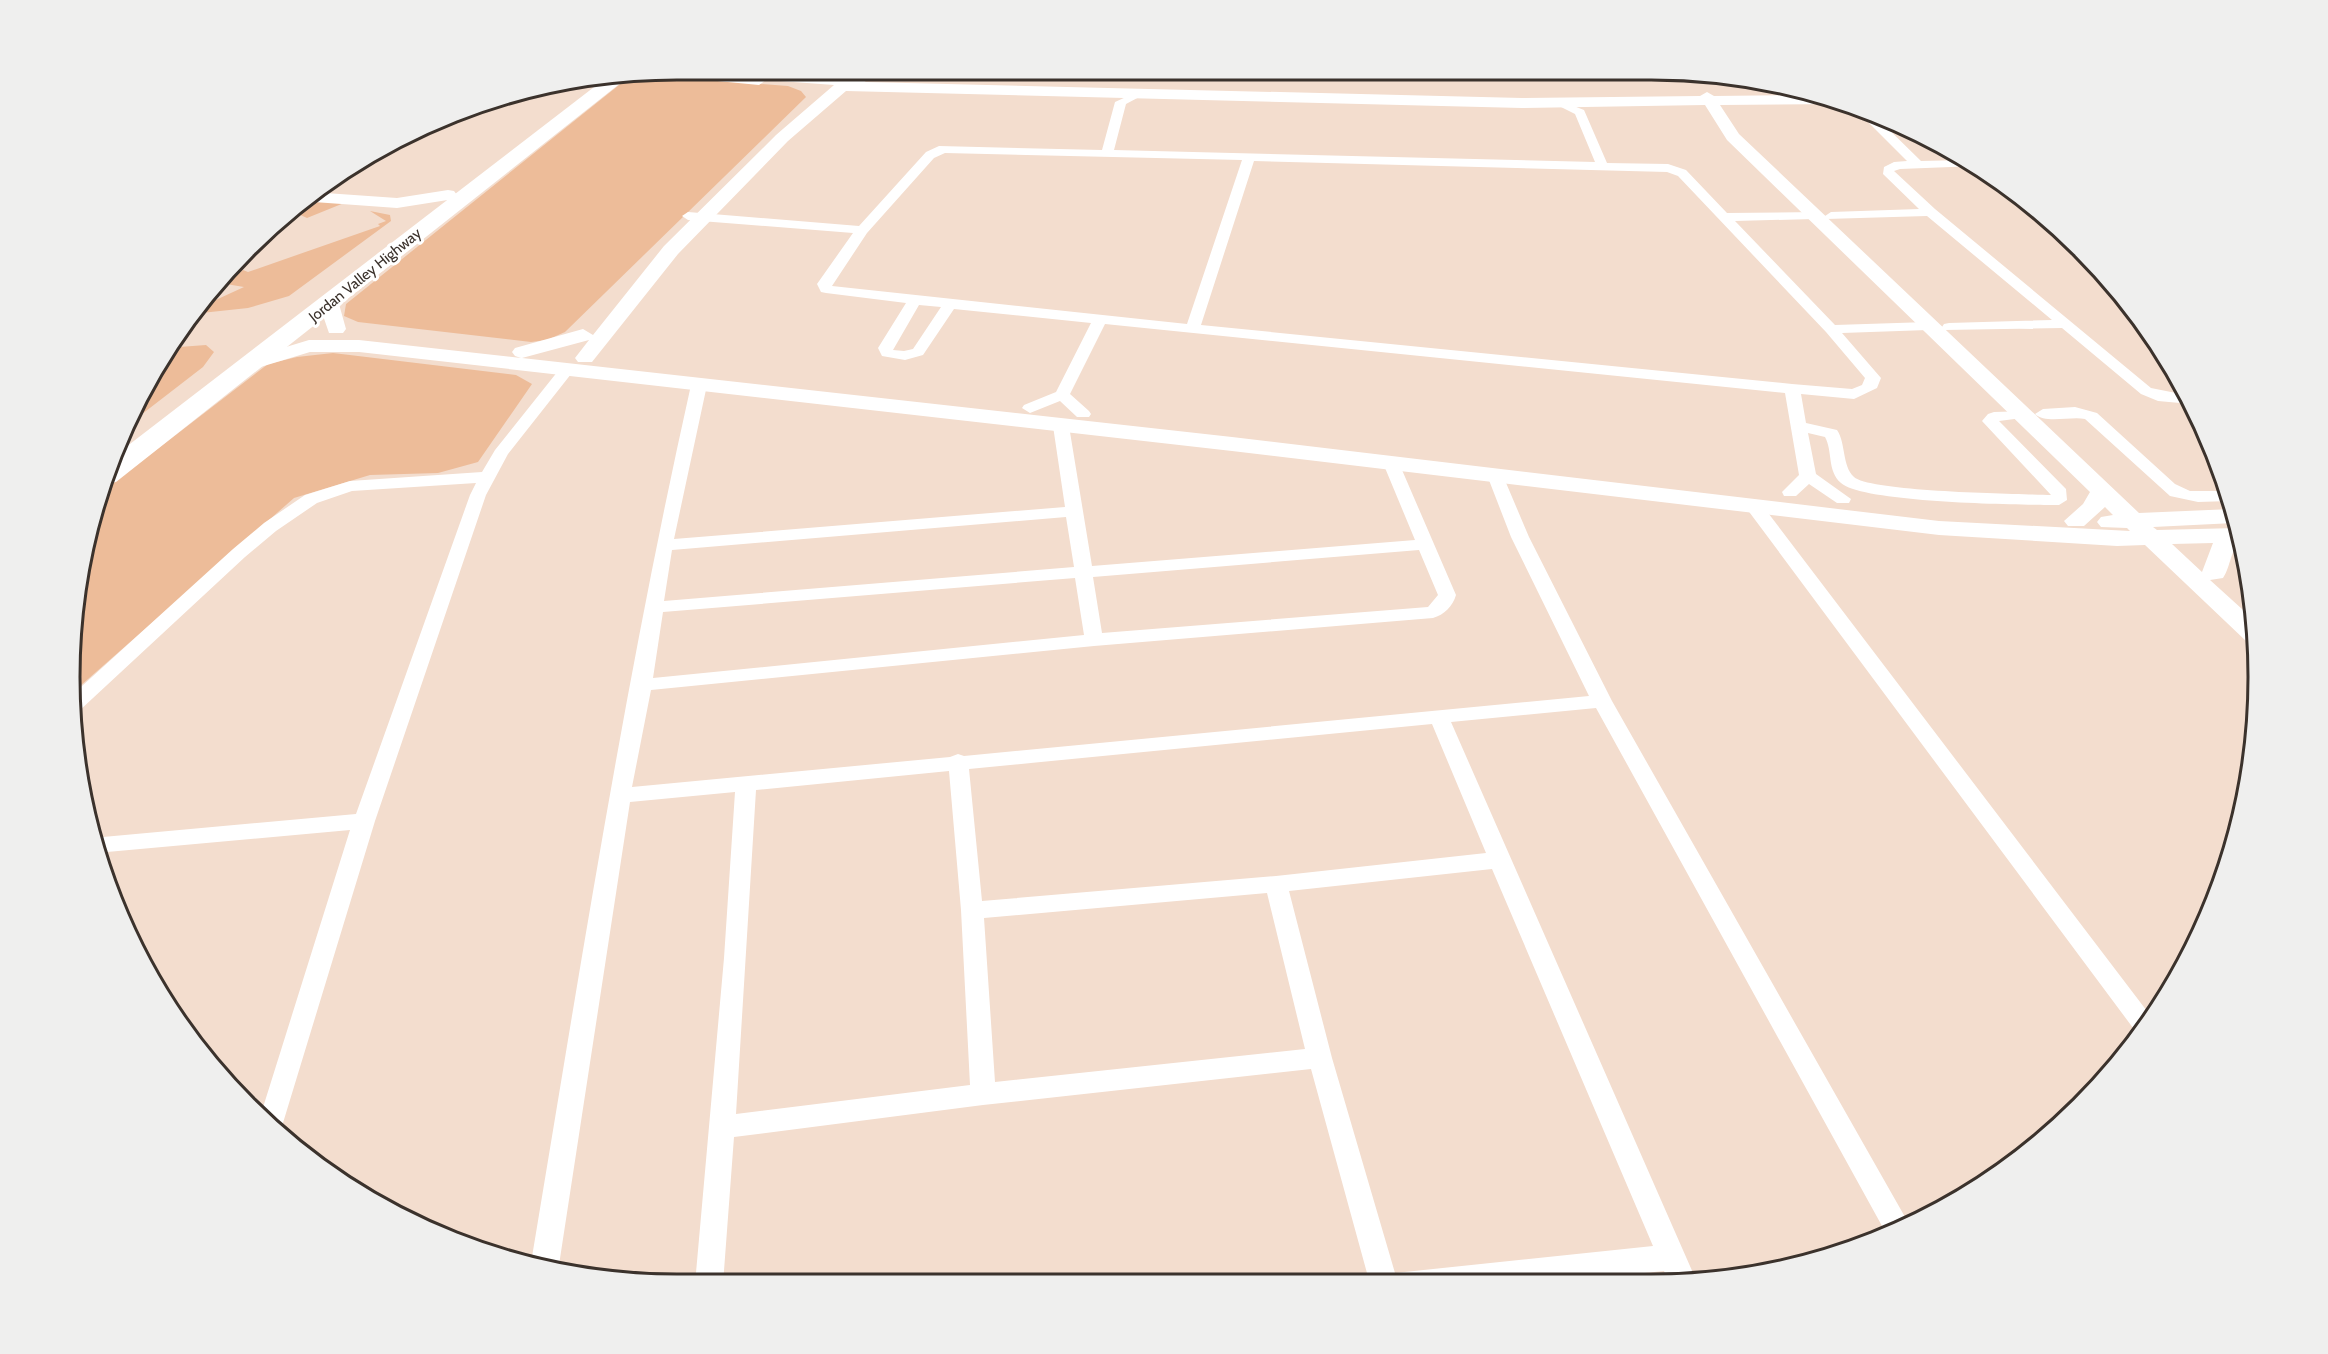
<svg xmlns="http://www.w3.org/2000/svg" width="2328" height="1354" font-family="Cabin,sans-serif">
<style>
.green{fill:#edbc99}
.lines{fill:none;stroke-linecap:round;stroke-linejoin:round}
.street{fill:#fff;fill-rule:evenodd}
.secondary{fill:#fff;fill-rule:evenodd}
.highway{fill:#fff;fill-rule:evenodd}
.labels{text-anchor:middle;stroke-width:6;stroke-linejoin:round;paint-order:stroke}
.far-street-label{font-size:15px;fill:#3b322c;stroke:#fff}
.rim{fill:none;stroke:#3b322c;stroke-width:3}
</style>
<rect width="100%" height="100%" fill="#f3ddce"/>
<path class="green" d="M638 75 788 86 801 91 806 97 565 332 547 340 531 342 358 322 344 316 346 304 624 81Z
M318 200 344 203 307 218 296 213 301 207Z
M370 211 390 215 391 221 289 296 248 308 192 314 196 309 244 287 226 284 243 270 248 272 380 226 378 224 386 221Z
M206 345 214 352 203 367 124 428 132 408 166 348Z
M333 353 516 375 532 384 478 462 438 473 370 475 294 498 71 694 69 677 90 519 99 494 268 364 297 357Z"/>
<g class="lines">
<path class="street" d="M852 73H864L853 83H845L844 81Z
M1137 92 1143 95 1126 104 1114 150 1595 162 1575 114 1555 104 1561 101 1584 110 1607 163 1668 164 1686 170 1727 213 1819 212 1820 215 1814 219 1735 221 1835 325 1928 322 1935 326 1928 330 1842 333 1881 378 1877 388 1854 399 1801 394 1806 423 1837 430C1846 443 1842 466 1854 477 1870 492 2021 494 2051 495L1982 421 1988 414 1994 412 2030 411 2032 414 2030 417 1999 421 2066 489 2067 500 2059 505C2023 505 1863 503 1841 483 1827 471 1833 452 1825 437L1808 433 1816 474 1851 499 1849 503H1837L1809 484 1796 496H1784L1782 492 1799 475 1785 393 1105 324 1070 394 1089 411 1091 414 1089 417H1077L1060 401 1030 413 1022 408 1024 405 1056 392 1091 323 954 309 923 355 905 360 882 356 878 348 906 303 826 293 821 292 817 284 853 233 688 220 682 216 688 212 859 226 926 152 939 146 1102 150 1115 102ZM945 153 1242 160 1187 324 832 286 867 233 934 158ZM1254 161 1667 172 1678 176 1826 332 1865 378 1862 385 1852 389 1792 384 1201 325ZM919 305 941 307 913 349 904 351 893 350Z
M1855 105 1873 114 1921 161 1965 160 1977 166 1900 169 1894 171 1935 209 2151 388 2186 395 2191 404 2158 401 2141 394 2062 328 1944 330 1942 327 1944 324 1949 323 2052 320 1927 216 1826 219 1825 216 1831 212 1919 209 1883 174 1884 167 1894 162 1907 161 1855 109Z
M567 364 575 369 508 454 486 495 375 821 279 1136 260 1117 350 830 96 853 92 838 356 814 470 495 476 483 352 491 317 503 276 531 245 557 79 711 72 712 71 696 233 549 264 523 305 495 350 481 482 472 495 450 562 366Z
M699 380 707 385 674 539 1065 507 1053 426 1061 421 1069 426 1092 566 1415 540 1383 463 1391 458 1399 463 1456 595C1453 606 1444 615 1433 618L1094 646 651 690 632 787 950 757 958 754 964 756 1589 696 1511 537 1487 475 1495 470 1501 471 1529 537 1612 701 1909 1224 1887 1235 1596 708 1451 722 1697 1282 1670 1284 1664 1271 1534 1284H1370L1311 1069 983 1105 734 1137 723 1284H695L724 958 735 792 630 802 559 1265 558 1268 531 1263C580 969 626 675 691 385ZM1066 517 1074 567 664 601 672 550ZM1419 550 1438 595 1428 607 1102 633 1093 577ZM1075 578 1084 635 653 678 663 612ZM1432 724 1486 853 1276 876 982 901 969 769ZM949 771 961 910 970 1085 736 1114 756 790ZM1492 869 1653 1246 1395 1273 1332 1058 1289 891ZM1267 893 1305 1049 995 1082 984 918Z
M2075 407 2097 413 2175 484 2190 491H2227L2230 501 2198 502 2170 496 2085 419C2071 416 2045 424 2035 414L2043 409Z
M1753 500 1759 501 2153 1019 2139 1036 1747 509 1744 505 1747 501Z"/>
<path class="secondary" d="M679 74H800L858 77 866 82 1522 98 1700 96 1707 92 1714 96 1813 95 1844 101 1837 104 1720 105 1739 134 2139 513 2232 509 2236 523H2234L2153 527 2157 530 2238 528 2242 542C2230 548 2231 567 2223 578L2210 580 2253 619 2256 643 2246 641 2145 545 2117 546 1939 535 1232 451 359 352H310L254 369 247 367 244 363 247 359 309 340H359L521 358 515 356 512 352 515 348 583 329 593 335 664 246 776 135 834 85 766 80 759 85 686 78ZM846 91 1522 108 1705 105 1727 140 2090 492 2083 504 2064 521 2068 526H2084L2105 507 2113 515 2101 517 2097 522 2101 527 2127 528 2130 531 1939 521 1232 437 522 358 589 340 575 358 578 362H592L678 254 788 141ZM2213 543 2202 572 2172 544Z
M448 190 454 191 457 195 454 199 397 208 300 201 311 192 397 198Z
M329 298 339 304 346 329 343 333H329L319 304Z"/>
<path class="highway" d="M611 74H632L116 482 103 484 113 457Z"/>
</g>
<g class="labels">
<g class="far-street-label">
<text transform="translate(365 275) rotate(-39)" y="5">Jordan Valley Highway</text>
</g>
</g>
<path d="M0 0H2328V1354H0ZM677 80H1651A597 597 0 0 1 2248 677V677A597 597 0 0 1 1651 1274H677A597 597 0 0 1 80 677V677A597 597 0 0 1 677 80Z" fill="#efefee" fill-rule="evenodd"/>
<path class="rim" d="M677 80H1651A597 597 0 0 1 2248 677V677A597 597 0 0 1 1651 1274H677A597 597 0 0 1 80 677V677A597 597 0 0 1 677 80Z"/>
</svg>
